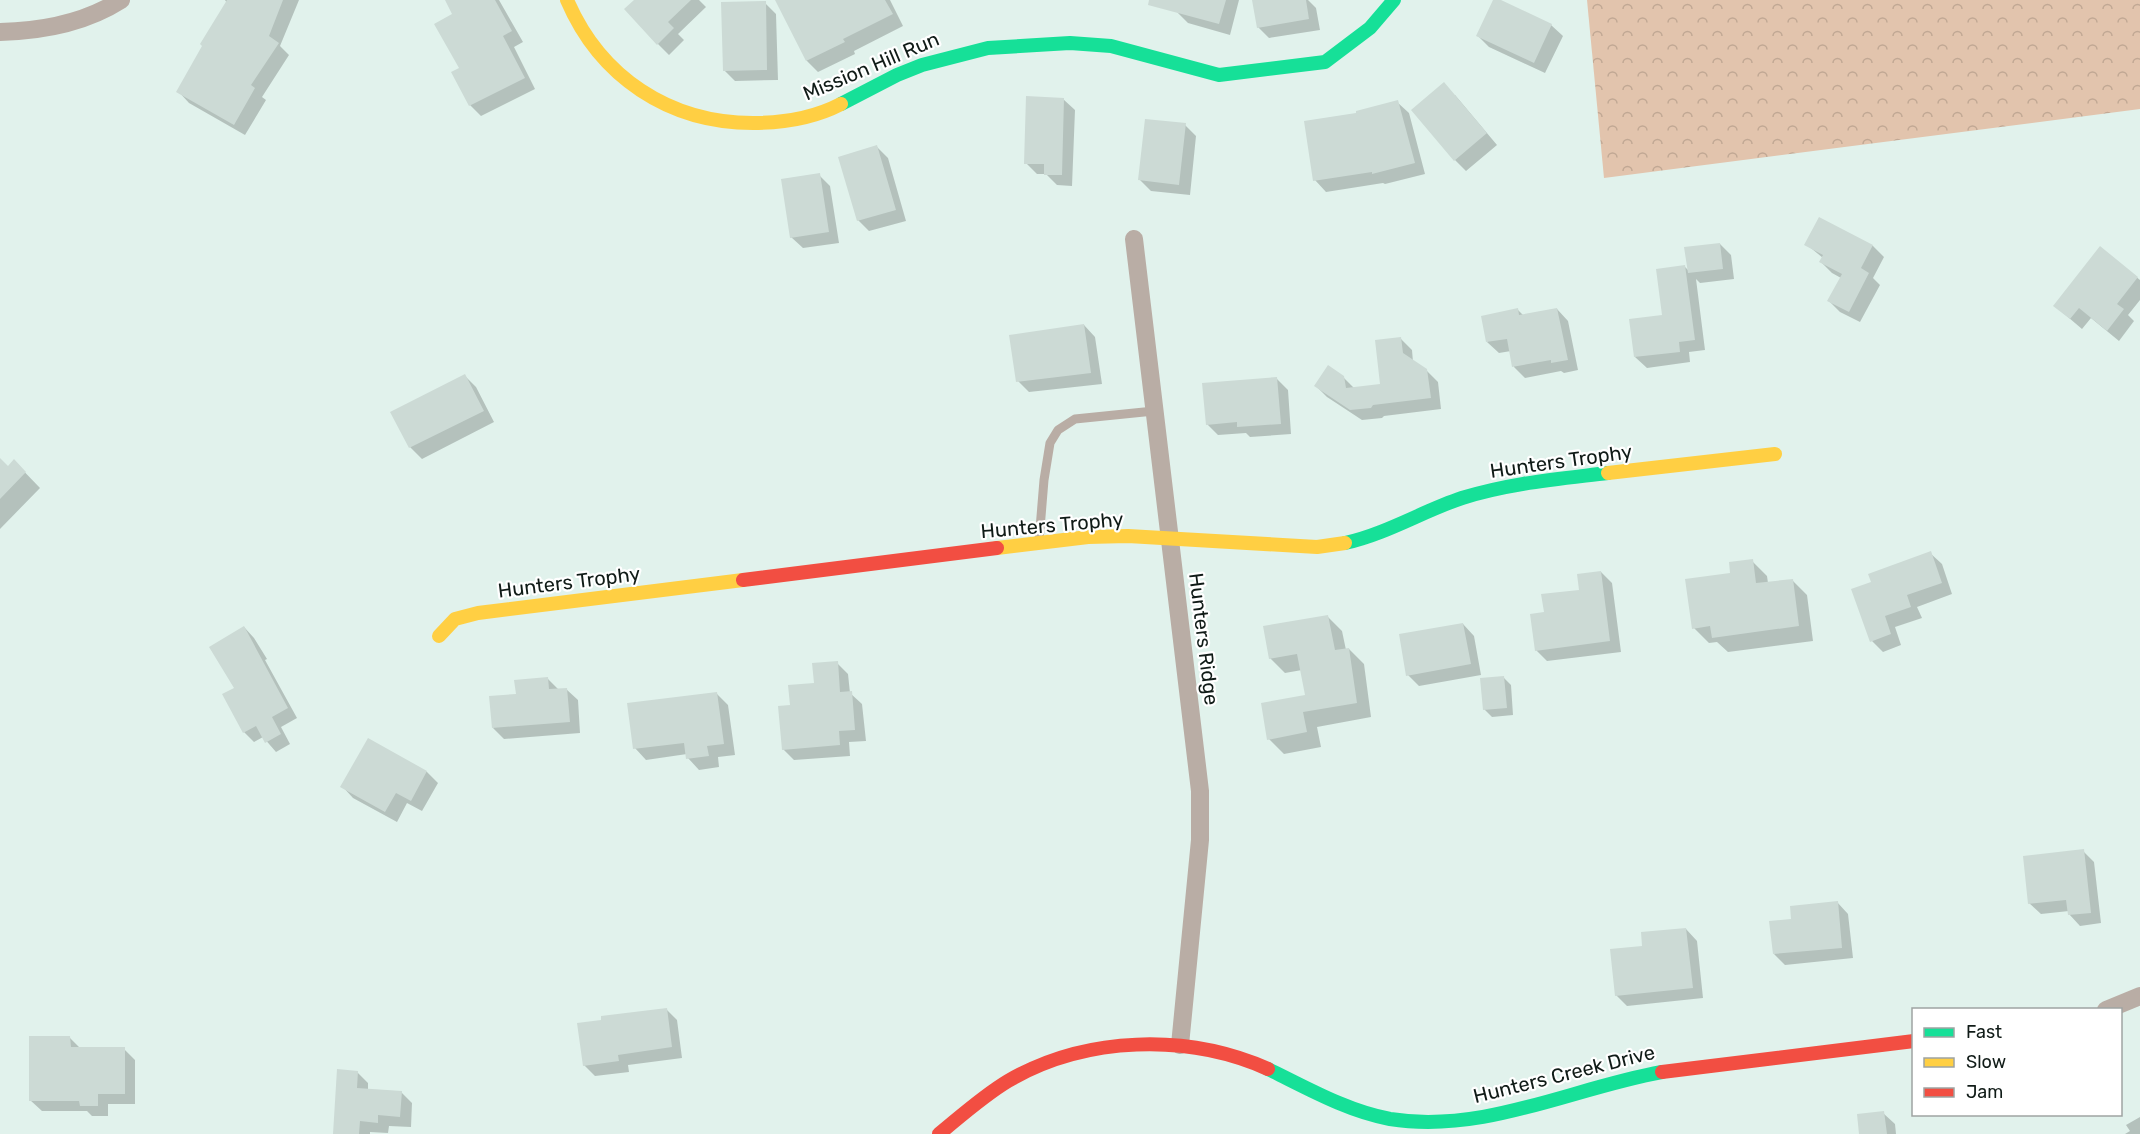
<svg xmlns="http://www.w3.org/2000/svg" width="2140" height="1134" font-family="Rubik,sans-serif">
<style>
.forest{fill:url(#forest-crowns)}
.shadow{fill:#0003}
.building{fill:#ccdad5}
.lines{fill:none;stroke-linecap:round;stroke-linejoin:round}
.lane{stroke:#b9ada5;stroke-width:9}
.street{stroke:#b9ada5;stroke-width:18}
.fast{stroke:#16e098;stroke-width:14}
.slow{stroke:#ffcf43;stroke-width:14}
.jam{stroke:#f24e42;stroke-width:14}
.labels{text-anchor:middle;stroke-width:4.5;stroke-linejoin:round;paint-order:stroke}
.street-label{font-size:20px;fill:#101b17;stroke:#fff}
</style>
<defs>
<pattern id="forest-crowns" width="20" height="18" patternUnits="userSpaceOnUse" patternTransform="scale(1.5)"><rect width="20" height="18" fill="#e2c4ad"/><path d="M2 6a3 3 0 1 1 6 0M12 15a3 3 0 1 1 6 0" fill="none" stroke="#c1a894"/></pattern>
</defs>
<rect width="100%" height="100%" fill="#e1f2ec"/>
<path class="forest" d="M1587 0H2140V109L1604 178Z"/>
<path class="shadow" d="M225 0H299L280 46 289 55 262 97 266 100 245 135 189 103 178 91 227 3Z
M447 0H499L523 42 514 47 535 89 481 116 470 105 461 69 454 15Z
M637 0H699L706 7 678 34 684 40 669 55 658 44Z
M777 0H890L903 26 854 51 855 54 818 72 807 61Z
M1180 0H1239L1230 35 1188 23 1177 12Z
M1253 0H1308L1316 8 1320 30 1269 38 1258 27Z
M1495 0 1551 25 1563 36 1545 73 1489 47 1478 36Z
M765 3 776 14 778 80 735 81 724 70Z
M1455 95 1497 145 1466 171 1455 160Z
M1063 99 1075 110 1072 186 1057 185 1046 174H1037L1026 163Z
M1397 102 1409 113 1425 174 1385 184 1383 183 1326 192 1315 180 1358 114Z
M1185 125 1196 136 1190 195 1151 191 1140 180Z
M877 147 888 158 906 221 869 231 858 220Z
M819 175 830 186 839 243 803 248 791 237Z
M1820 219 1873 246 1884 257 1873 278 1880 285 1860 322 1840 312 1829 301 1841 278 1832 273 1821 262 1823 258 1806 244Z
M1720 244 1731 255 1734 279 1700 283 1696 279 1705 350 1689 352 1690 362 1647 368 1635 357 1664 316 1685 267 1689 271Z
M2100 248 2140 280V300L2128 315 2134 321 2119 341 2091 318 2082 329 2055 306Z
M1557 309 1568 321 1578 370 1564 373 1561 371 1525 378 1514 367 1511 351 1499 353 1487 342 1518 310 1524 316Z
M1084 325 1095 337 1102 384 1029 392 1018 381Z
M1401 339 1412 350 1413 362 1426 370 1438 382 1441 409 1384 416 1382 418 1362 420 1327 397 1316 386 1343 377 1354 388 1382 385Z
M465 376 476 387 494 422 422 459 410 447 392 413Z
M1277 379 1288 390 1291 434 1250 437 1246 433 1218 435 1207 424Z
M0 460 8 468 14 461 40 488 0 529Z
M1930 553 1942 564 1952 594 1917 607 1922 618 1895 627 1901 645 1883 652 1872 641 1873 583Z
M1752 561 1767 576 1768 583 1792 580 1807 595 1813 641 1728 652 1717 642 1709 643 1694 628 1732 574Z
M1601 572 1612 583 1621 652 1547 661 1536 650 1545 613 1581 591Z
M1327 616 1342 631 1346 650 1349 649 1364 664 1371 717 1317 727 1321 747 1284 754 1269 739 1306 696 1302 670 1285 673 1270 658Z
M1463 624 1474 636 1481 675 1419 686 1408 675Z
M244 627 254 638 267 659 265 660 297 718 281 727 290 744 276 752 263 737 254 742 244 732 236 688Z
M837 663 848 674 850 693 862 704 866 741 849 742 850 756 794 760 783 749 791 706Z
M1504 678 1511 685 1513 715 1492 717 1484 709Z
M548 679 559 690 566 689 578 700 580 733 504 739 493 728 517 695Z
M717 694 728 705 735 755 718 757 719 767 699 770 688 758 687 754 646 760 635 748Z
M368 740 427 772 438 783 422 811 407 803 397 822 353 798 342 786Z
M2083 851 2094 862 2101 923 2080 926 2069 914V911L2041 914 2029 903Z
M1837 902 1848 914 1853 958 1785 965 1774 954Z
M1686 929 1697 941 1703 998 1627 1006 1616 995Z
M666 1009 677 1020 682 1058 628 1065 629 1072 595 1076 584 1065Z
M70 1038 81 1049H124L135 1060V1104H108V1116H92L87 1111H42L30 1100Z
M357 1072 368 1083V1090L401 1092 412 1103 411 1127 389 1126 388 1133 370 1132V1134H335Z
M1883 1113 1895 1124 1896 1134H1861Z
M2140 1117V1134H2125L2130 1131 2126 1125Z"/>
<path class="building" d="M227 0H283L269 36 279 43 251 85 255 88 234 125 176 92 202 46 200 44Z
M445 0H495L512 31 503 36 525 78 469 106 451 72 459 68 434 24 452 14Z
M634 0H691L668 22 674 28 657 45 624 9Z
M775 0H885L893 14 843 39 845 42 806 61Z
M1149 0H1226L1219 24 1148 5Z
M1252 0H1306L1309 19 1257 28Z
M1493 0H1501L1552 24 1534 63 1476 36Z
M766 1 767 70 723 71 721 2Z
M1444 82 1487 133 1454 161 1411 110Z
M1026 96 1064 98 1062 175H1044V164H1024Z
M1398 100 1415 163 1372 174V172L1313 181 1304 121 1356 113V111Z
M1145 119 1186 123 1179 185 1138 180Z
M877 145 896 210 857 221 838 157Z
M820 173 829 232 790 238 781 179Z
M1819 217 1873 245 1861 268 1869 273 1849 312 1827 301 1842 274 1819 262 1823 255 1804 245Z
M1720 243 1723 269 1688 273 1684 247Z
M2100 246 2138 277 2117 304 2124 309 2107 331 2079 308 2070 319 2053 306Z
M1685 265 1695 340 1679 342 1680 352 1634 357 1629 319 1662 315 1656 269Z
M1518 308 1519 315 1557 308 1568 360 1551 363V360L1512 367 1507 339 1486 342 1481 316Z
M1084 324 1091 373 1016 382 1009 335Z
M1401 337 1403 353 1427 369 1431 398 1373 405 1371 408 1350 410 1314 386 1328 365 1344 376 1346 388 1380 384 1375 340Z
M465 374 484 411 409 448 390 412Z
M1277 377 1281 424 1237 427V422L1206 425 1202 383Z
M0 458 8 466 14 459 26 472 0 499Z
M1931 551 1942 583 1907 595 1911 607 1885 616 1891 634 1870 642 1851 589 1871 582 1868 574Z
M1753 559 1756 583 1793 579 1799 626 1712 638 1710 626 1692 629 1685 579 1730 573 1729 562Z
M1601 571 1610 641 1535 651 1530 614 1544 612 1541 594 1579 590 1577 574Z
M1328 615 1335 650 1349 648 1357 703 1303 712 1307 732 1267 740 1261 703 1305 695 1297 654 1269 659 1263 626Z
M1463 623 1471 664 1406 676 1399 634Z
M244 626 288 708 272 717 281 734 265 743 256 726 243 733 222 694 234 688 209 647Z
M838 661 840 692 852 691 855 730 839 731 840 745 782 750 778 706 790 705 788 685 814 683 812 663Z
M1504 676 1507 708 1483 710 1480 678Z
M548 677 549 689 567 688 570 722 492 728 489 696 516 694 514 680Z
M717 692 724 744 707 746 709 756 686 759 684 743 633 749 627 703Z
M368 738 427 771 411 801 396 793 385 812 340 787Z
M2084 849 2091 913 2068 915 2066 900 2028 904 2023 856Z
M1838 901 1842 948 1773 954 1769 921 1791 919 1790 906Z
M1686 928 1693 988 1615 996 1610 949 1642 946 1641 932Z
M667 1008 672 1047 618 1055 619 1061 583 1066 577 1023 601 1020V1016Z
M29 1036H70L71 1047H125V1094H98V1106H80L79 1101H29Z
M337 1069 358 1071 357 1088 402 1091 400 1117 378 1115V1123L360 1121 359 1134H333Z
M1884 1111 1887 1134H1859L1857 1114Z"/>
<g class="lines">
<path class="lane" d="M1039 541 1044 480 1050 443 1058 430 1075 419 1154 411"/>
<path class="street" d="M0 32C43 31 85 23 121 0
M1134 239 1200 791V840L1180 1045
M2106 1010 2140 996"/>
<path class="fast" d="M841 104 897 75 922 65 988 48 1070 43 1111 46 1219 75 1325 62 1370 28 1394 0
M1345 543C1386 534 1423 511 1462 498 1510 483 1559 479 1608 473
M1268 1069C1307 1088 1347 1111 1390 1119 1484 1134 1572 1088 1662 1072"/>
<path class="slow" d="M567 0C600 77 669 123 753 123 784 123 814 118 841 104
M1608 473 1775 454
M997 548 1088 537 1128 536 1317 547 1345 543
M439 636 455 619 478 613 743 580"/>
<path class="jam" d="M743 580 997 548
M1662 1072 1914 1041
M939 1134C961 1116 983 1096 1008 1081 1085 1036 1187 1033 1268 1069"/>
</g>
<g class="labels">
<g class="street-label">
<text transform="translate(871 66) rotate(-23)" y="7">Mission Hill Run</text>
<text transform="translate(1561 461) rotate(-8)" y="7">Hunters Trophy</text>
<text transform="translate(1052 525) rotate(-5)" y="7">Hunters Trophy</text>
<text transform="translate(569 582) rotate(-7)" y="7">Hunters Trophy</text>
<text transform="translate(1204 639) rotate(83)" y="7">Hunters Ridge</text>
<text transform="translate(1564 1074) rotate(-14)" y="7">Hunters Creek Drive</text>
</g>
</g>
<rect x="1912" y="1008" width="210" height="108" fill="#ffffff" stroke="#9fa4a2" stroke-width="1.5"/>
<rect x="1924" y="1028" width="30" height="9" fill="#16e098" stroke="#9fa4a2" stroke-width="1.5"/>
<text x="1966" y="1038" font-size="18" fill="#101b17">Fast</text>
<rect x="1924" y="1058" width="30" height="9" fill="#ffcf43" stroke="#9fa4a2" stroke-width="1.5"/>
<text x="1966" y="1068" font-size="18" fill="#101b17">Slow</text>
<rect x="1924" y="1088" width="30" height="9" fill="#f24e42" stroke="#9fa4a2" stroke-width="1.5"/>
<text x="1966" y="1098" font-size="18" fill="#101b17">Jam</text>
</svg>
